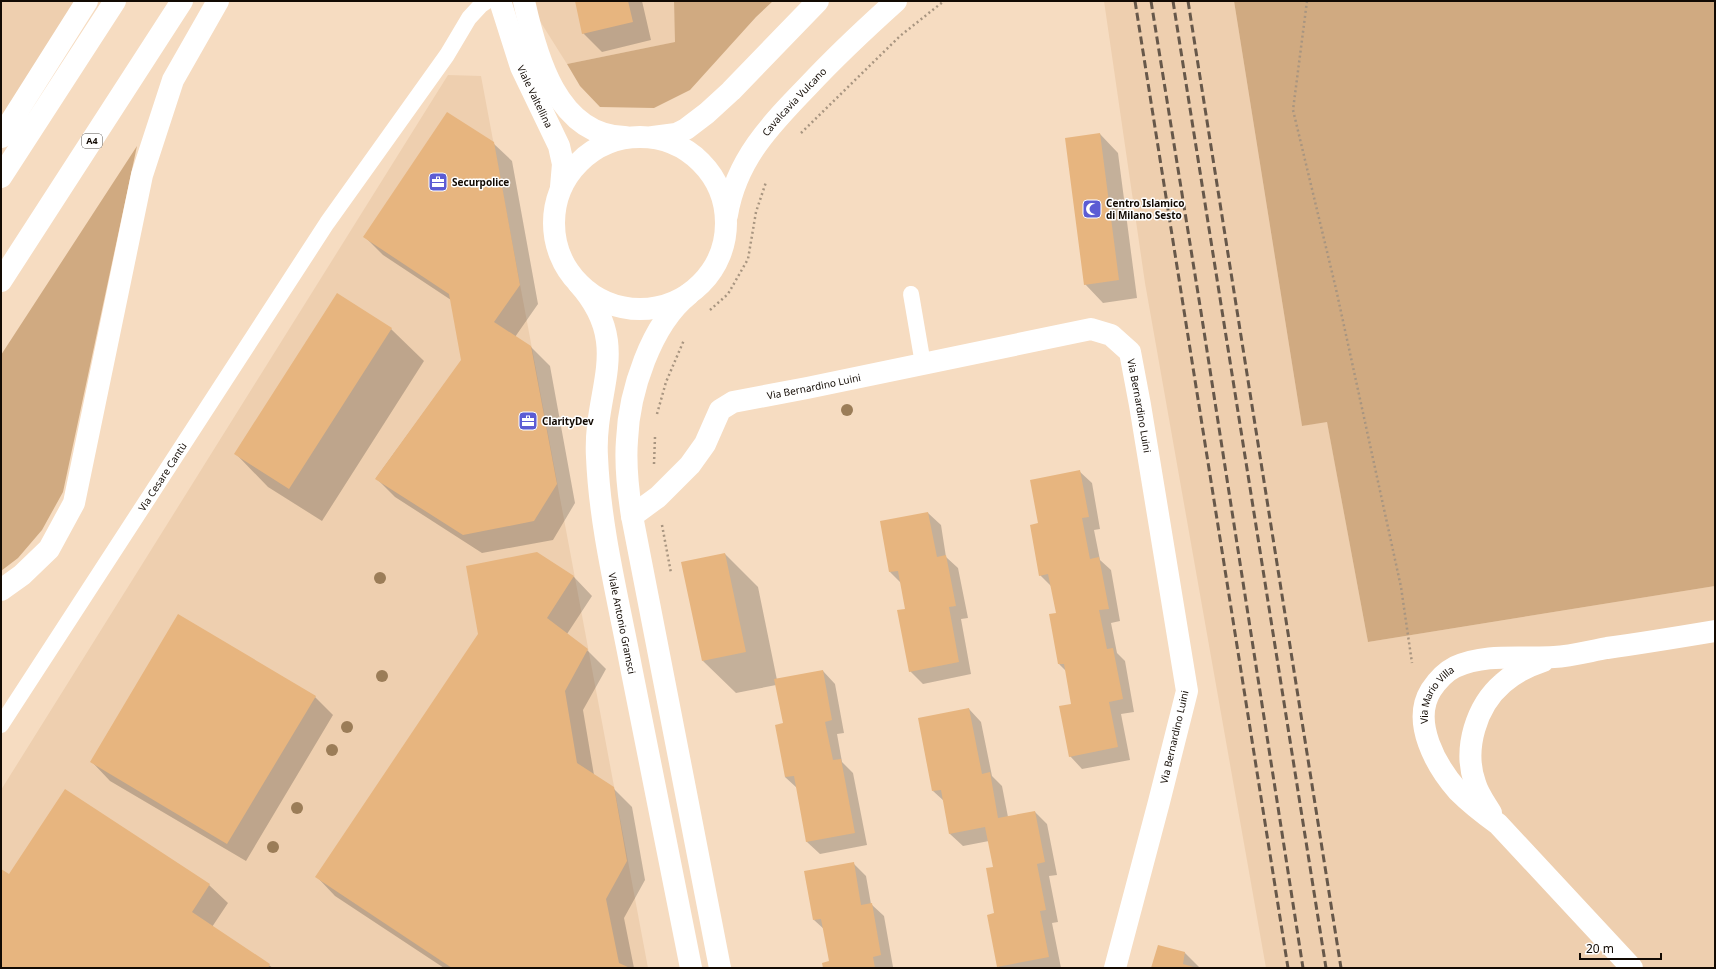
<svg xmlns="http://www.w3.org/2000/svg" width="1716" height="969" font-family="'Noto Sans',sans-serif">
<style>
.built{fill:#eecfaf}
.green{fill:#d0aa81}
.shadow{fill:#0003}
.building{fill:#e7b57f}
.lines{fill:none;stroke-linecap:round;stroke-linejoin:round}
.path{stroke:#a89580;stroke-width:2.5;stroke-dasharray:2 3;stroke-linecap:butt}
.service{stroke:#fff;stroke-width:16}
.minor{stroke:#fff;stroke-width:22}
.secondary{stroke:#fff;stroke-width:22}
.motorway{stroke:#fff;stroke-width:22}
.rail{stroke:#67584a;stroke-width:3;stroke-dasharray:8 4;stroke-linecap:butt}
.tree{fill:#9b7d58}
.labels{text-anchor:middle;stroke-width:3;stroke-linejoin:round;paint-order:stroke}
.shield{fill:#fff;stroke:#59544f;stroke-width:1}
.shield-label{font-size:9px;font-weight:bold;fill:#120a03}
.street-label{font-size:10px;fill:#120a03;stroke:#fff}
.poi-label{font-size:10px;font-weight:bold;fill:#120a03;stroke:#fff;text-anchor:start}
</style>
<rect width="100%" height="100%" fill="#f6dcc1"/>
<path class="built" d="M1 1H77L1 120Z
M534 1H674L676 42 567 64 538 18Z
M1104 1H1234L1302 426 1327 421 1368 642 1715 586V968H1266L1145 283Z
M448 75 481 76 648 968H1V790Z"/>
<path class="green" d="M674 1H773L756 17 690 90 654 108 600 107 580 86 567 64 675 42Z
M1234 1H1715V586L1368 642 1327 422 1302 426Z
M137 146 63 492 42 530 18 558 1 571V355Z"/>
<path class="shadow" d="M576 1H642L651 40 602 52 583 33Z
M1100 134 1118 153 1137 298 1103 303 1085 284Z
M493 143 512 161 538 304 515 337 531 347 550 366 575 503 553 540 482 553 395 497 376 478 462 360 451 300 383 255 364 236Z
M391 329 424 361 322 521 268 487 236 454Z
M1079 471 1092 483 1100 529 1094 530 1100 560 1111 570 1120 621 1111 623 1117 653 1125 661 1134 712 1121 714 1130 760 1082 769 1070 756 1072 704 1066 671 1059 664 1057 614 1052 587 1040 575 1039 524Z
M928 513 941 525 946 557 958 568 968 618 961 619 971 674 923 684 910 671 906 609 901 583 890 572 881 522Z
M537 553 574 577 592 596 567 634 587 650 606 669 583 710 594 775 613 788 632 807 645 880 624 918 634 968H444L335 896 317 877Z
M725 554 758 587 777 680 823 671 835 684 844 733 837 734 842 762 853 773 867 845 820 854 807 842 797 788 785 777 784 724 776 685 736 693 703 661Z
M315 697 333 715 246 861 110 781 92 762Z
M969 709 981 722 992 776 1002 786 1008 817 1035 812 1047 824 1057 875 1049 876 1058 922 1052 923 1061 968H1000L998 966 994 867 989 841 963 846 950 834 944 801 933 791Z
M853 863 866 876 871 904 884 916 893 967 824 968 830 962 825 930 814 920Z
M1 870 9 875 209 885 228 903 212 927 273 968H1Z
M1184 952 1200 968H1153Z"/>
<path class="building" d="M575 1H628L633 22 582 34Z
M447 112 494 142 520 285 494 322 531 346 557 484 534 521 463 535 375 479 461 360 449 294 363 237Z
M1100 133 1119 280 1084 285 1065 138Z
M337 293 392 328 289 489 234 454Z
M1080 470 1089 517 1082 518 1090 559 1099 557 1109 609 1099 610 1107 649 1113 648 1123 699 1109 702 1118 747 1069 757 1059 706 1071 704 1064 664H1058L1049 614 1056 613 1048 574 1039 576 1030 525 1038 523 1030 480Z
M928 512 937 557 946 555 956 606 949 607 959 662 909 672 897 610 905 609 898 571 889 572 880 521Z
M537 552 574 576 547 618 588 649 565 691 577 763 614 787 627 861 606 899 619 963 630 968H452L315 877 478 634 466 566Z
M725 553 746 652 702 661 681 562Z
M178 614 316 696 227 844 90 762Z
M823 670 832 720 825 722 833 760 841 759 855 833 806 842 794 776 785 777 775 725 783 723 774 679Z
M969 708 982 774 990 772 998 818 1035 811 1045 862 1037 864 1046 910 1040 911 1049 957 997 967 987 915 994 913 986 868 993 867 985 827 949 834 941 790 932 791 918 718Z
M65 789 210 884 192 912 270 964 268 968H1V869L9 874Z
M854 862 861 905 872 903 881 955 873 957 875 968H823L822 963 829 961 821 919 813 920 804 871Z
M1158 945 1185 952 1183 964 1197 968H1151Z"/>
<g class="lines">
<path class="path" d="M1307 1 1293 110 1336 289 1401 587 1412 663
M801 133 900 36 944 1
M710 310 728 294 748 259 756 212 766 182
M657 414 666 382 684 340
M654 464 655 437
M662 525 671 573"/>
<g class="service">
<path d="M911 294 923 364"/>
<path id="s1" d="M1 725 327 223 447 55 469 18 481 5 487 1"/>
</g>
<g class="minor">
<path id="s2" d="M632 516 658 497 690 465 705 444 720 410 733 402 807 388 1091 329 1111 335 1130 352 1140 405 1187 691 1159 802 1115 968"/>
<path d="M1491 813C1485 803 1478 794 1475 783 1463 749 1476 706 1503 683 1515 672 1528 666 1543 661"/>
<path id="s3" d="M1632 968 1498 824C1484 814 1470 803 1458 791 1436 766 1411 722 1431 690 1437 681 1445 672 1455 667 1486 653 1520 659 1554 657 1571 656 1590 651 1607 648 1643 643 1679 637 1715 631"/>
</g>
<g class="secondary">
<path id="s4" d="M500 1 521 67 559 146 563 164 561 187"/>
<path d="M524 1C536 55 557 136 625 137"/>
<circle cx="640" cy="223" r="86"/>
<path d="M653 137 676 134 686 129 707 113 731 91 818 1"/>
<path id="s5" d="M727 215C736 160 771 124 808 86 836 56 866 28 896 1"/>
<path id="s6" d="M578 283C634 345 593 389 597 457 600 528 618 598 631 667 651 767 671 868 691 968"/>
<path d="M689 294C651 324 629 392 627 440 625 465 628 491 632 516L720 968"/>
</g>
<path class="motorway" d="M1 137 87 1
M1 177 115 1
M1 281 182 1
M1 590 22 575 49 549 74 503 142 175 173 80 218 1"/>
<path class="rail" d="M1135 1 1288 968
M1151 1 1201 312 1303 968
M1173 1 1326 968
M1188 1 1341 968"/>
</g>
<g class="tree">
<circle cx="847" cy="410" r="6"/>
<circle cx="380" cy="578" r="6"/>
<circle cx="382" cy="676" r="6"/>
<circle cx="347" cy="727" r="6"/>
<circle cx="332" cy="750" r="6"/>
<circle cx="297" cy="808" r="6"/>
<circle cx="273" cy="847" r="6"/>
</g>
<defs>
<symbol id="office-square" viewBox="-11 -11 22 22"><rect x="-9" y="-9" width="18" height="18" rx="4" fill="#5c5cd4" stroke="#fff"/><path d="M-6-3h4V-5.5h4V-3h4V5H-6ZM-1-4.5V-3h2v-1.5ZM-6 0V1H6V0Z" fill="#fff"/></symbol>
<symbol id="mosque-square" viewBox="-11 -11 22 22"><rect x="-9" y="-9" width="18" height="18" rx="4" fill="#5c5cd4" stroke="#fff"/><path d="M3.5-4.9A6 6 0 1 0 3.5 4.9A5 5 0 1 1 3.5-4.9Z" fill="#fff"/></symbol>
</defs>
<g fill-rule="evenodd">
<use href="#office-square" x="427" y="171" width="22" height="22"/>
<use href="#mosque-square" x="1081" y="198" width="22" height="22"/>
<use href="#office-square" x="517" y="410" width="22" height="22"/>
</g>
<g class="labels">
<rect class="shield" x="82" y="134" width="20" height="14" rx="3"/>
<g class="shield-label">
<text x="92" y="144">A4</text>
</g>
<g class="street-label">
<text dy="4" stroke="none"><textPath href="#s4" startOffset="102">Viale Valtellina</textPath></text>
<text dy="4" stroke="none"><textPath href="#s5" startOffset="134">Cavalcavia Vulcano</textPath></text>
<text dy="4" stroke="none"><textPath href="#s2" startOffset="238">Via Bernardino Luini</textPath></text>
<text dy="4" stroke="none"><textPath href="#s2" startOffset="622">Via Bernardino Luini</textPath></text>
<text dy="4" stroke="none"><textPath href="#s1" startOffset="296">Via Cesare Cantù</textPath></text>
<text dy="4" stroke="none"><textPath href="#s6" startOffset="351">Viale Antonio Gramsci</textPath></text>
<text dy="4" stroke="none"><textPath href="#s3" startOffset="358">Via Mario Villa</textPath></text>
<text transform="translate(1174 737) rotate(-77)" y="4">Via Bernardino Luini</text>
</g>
<g class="poi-label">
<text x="452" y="186">Securpolice</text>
<text x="1106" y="207">Centro Islamico<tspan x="1106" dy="12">di Milano Sesto</tspan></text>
<text x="542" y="425">ClarityDev</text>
</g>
</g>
<rect width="1716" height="969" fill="none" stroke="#120a03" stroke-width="4"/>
<path d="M1580 953v6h81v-6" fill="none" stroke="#120a03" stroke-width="2"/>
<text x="1586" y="953" font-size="12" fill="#120a03" stroke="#ffffff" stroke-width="3" paint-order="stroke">20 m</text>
</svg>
